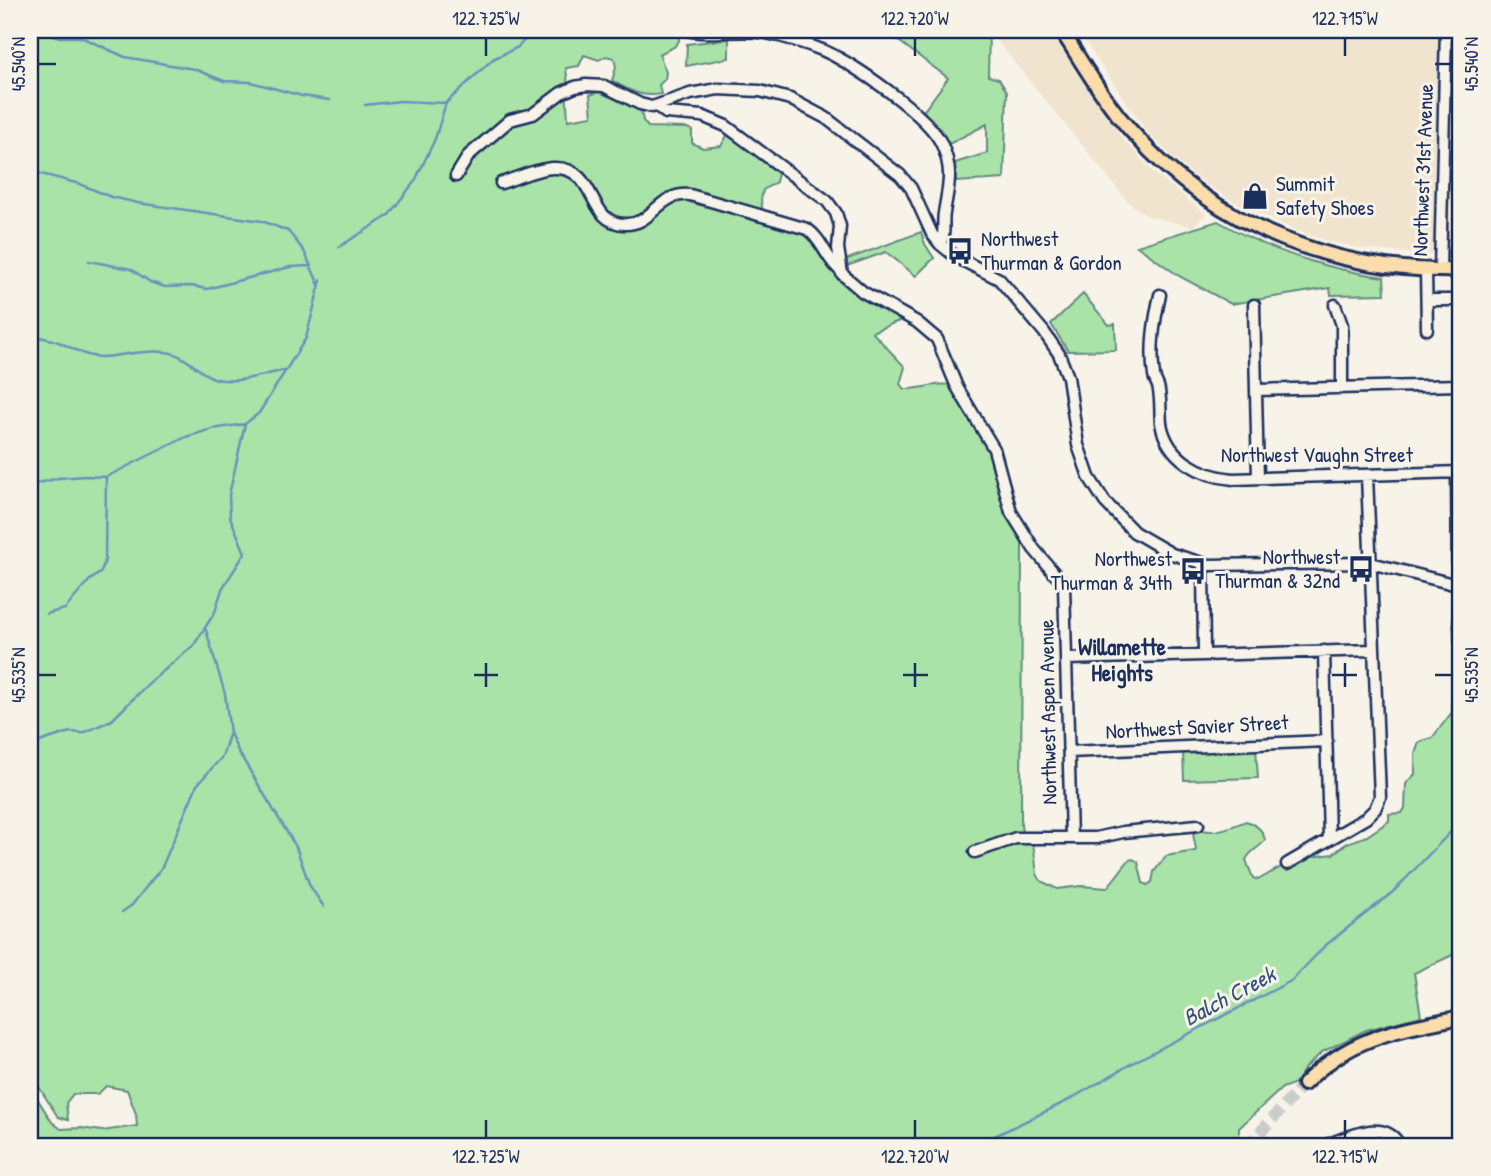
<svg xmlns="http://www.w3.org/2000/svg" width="1491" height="1176" font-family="'Patrick Hand',sans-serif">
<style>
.built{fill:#f0e4ce}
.green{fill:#aae3a7;stroke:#628982;stroke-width:2}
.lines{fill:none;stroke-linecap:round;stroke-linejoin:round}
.stream{stroke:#6793bc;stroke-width:2.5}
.major-tunnel{stroke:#cbcccc;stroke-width:12;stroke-dasharray:12 6;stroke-linecap:butt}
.minor-casing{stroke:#1b2f5e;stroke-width:15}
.major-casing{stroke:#1b2f5e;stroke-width:18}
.minor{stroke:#f7f3e8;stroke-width:10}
.major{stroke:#fbddab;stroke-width:12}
.ticks{fill:none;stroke:#1b2f5e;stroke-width:2.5}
.labels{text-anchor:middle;stroke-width:6;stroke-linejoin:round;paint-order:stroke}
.street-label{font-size:21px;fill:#1b2f5e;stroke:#f7f3e8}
.poi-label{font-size:21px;fill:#1b2f5e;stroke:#f7f3e8;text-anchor:start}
.neighbourhood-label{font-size:23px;font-weight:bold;fill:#1b2f5e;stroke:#f7f3e8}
.water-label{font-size:23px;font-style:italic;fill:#34507d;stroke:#f7f3e8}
.neatline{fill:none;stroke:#1b2f5e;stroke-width:2.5}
.ticks-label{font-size:18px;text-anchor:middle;fill:#1b2f5e}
</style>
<rect width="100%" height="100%" fill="#f7f3e8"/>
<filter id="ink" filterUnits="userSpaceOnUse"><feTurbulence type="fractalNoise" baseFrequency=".0143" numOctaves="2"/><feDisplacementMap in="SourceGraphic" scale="14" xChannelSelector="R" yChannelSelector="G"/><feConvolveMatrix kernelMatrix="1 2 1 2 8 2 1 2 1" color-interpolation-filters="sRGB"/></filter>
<g filter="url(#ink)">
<path class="built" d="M988 30H1049L1122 138 1153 172 1206 214 1193 227 1148 216 1129 203Z
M1077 30H1461V254H1417L1363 249 1327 241 1292 229 1231 200 1200 180 1174 159 1147 132Z"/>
<path class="green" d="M30 30H679V41L674 47 659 54 666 72 665 79 659 85 661 94C641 98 629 90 612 81L616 67 614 58 606 56 599 60 584 55 579 66 566 68 568 86 566 87 568 120 592 116 590 95 599 92 641 110 643 121 648 127 687 128 692 130V143L703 148 721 146 728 134 778 173 776 182 763 190 761 200 764 221 799 232 815 243 827 264 846 286 904 319 872 332 905 367 900 384 904 389C921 390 939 381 954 386L988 446 1009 516 1022 542 1021 825 1023 839 1033 843 1037 874 1041 881 1057 889 1081 886 1107 888 1129 860 1133 859 1138 862 1143 883 1147 885 1152 882 1154 872 1166 856 1195 851 1196 849 1193 834C1200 827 1201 831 1210 831 1221 832 1235 825 1246 821 1255 824 1263 830 1265 840 1259 849 1250 850 1246 860L1253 878 1258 880 1283 866 1311 857 1333 854 1347 843 1367 836 1389 821V814L1402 813 1405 808 1406 784 1415 774V754L1419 742 1432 738 1453 711 1461 710V951L1414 973 1421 1016 1366 1030 1322 1052 1305 1068 1296 1083 1282 1088 1239 1128V1139L1226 1143 1225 1146H30V1087L52 1122 61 1129 81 1128 102 1131 137 1126 136 1114 127 1090 106 1086 98 1094H73L66 1103 68 1120 58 1117 30 1073Z
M884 30H989L988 76 999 79 1007 92 1004 179 956 182 955 163 987 153V124L949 144 938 127 923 112 948 78Z
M729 39V58L686 66 687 44Z
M1218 221C1270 251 1324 269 1384 277L1385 294 1331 295 1330 288 1231 304 1179 276 1137 246Z
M921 232 925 244 934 258 916 276 886 252 847 266 845 260Z
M1083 294 1109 325 1115 324 1116 350 1068 351 1051 324Z
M1256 748 1258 778 1184 780 1183 751Z"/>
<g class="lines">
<path class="stream" d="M34 30 60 37H81L125 57 194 69 224 81 251 82 302 96 330 100
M365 105 400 101 446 103
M30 171 80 184 111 197 138 203 262 221 288 231 304 251 319 285
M339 247 388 216 415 181 435 139 446 103 493 59 518 47 534 30
M89 261 131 269 150 282 165 287 191 286 207 289 290 267 310 266
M30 335C40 337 51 339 61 343 74 349 87 357 101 357 123 356 143 349 165 352 188 354 197 374 217 379 238 384 265 374 286 370
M30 485 59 478 85 476 106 477 186 437 212 429 245 424 259 413 306 338 321 280
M46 614 65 609 89 581 101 572 105 560 106 477
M206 630 225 694 230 733 238 751 296 847 310 886 324 907
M30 745 70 732 83 733 112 720 149 683 194 645 215 612 222 589 245 553 230 517 229 495 245 424
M122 912 132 905 162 867 197 785 222 757 229 735
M974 1146 1067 1101 1136 1061 1291 981 1326 945 1394 891 1461 821"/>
<path class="major-tunnel" d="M1248 1146 1304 1084"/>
<defs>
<path id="minor" d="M687 30C708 36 741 28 766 33 785 37 805 43 822 50 853 63 930 116 942 145 954 172 948 187 944 213 942 224 946 234 940 244
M657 106 666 113 702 116 726 126 827 201 836 213 840 226 838 248 842 274 863 292 917 322 937 339 957 387 994 449 1011 512 1034 549 1064 585 1071 838
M456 176 469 155 510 120 533 114 561 93 575 87 586 85 604 86 640 104 652 107 690 94 718 89 760 91 790 99 826 118 900 175 911 188 932 234 940 244 956 257 999 279 1044 332 1059 354 1068 377 1078 445 1089 477 1105 502 1134 532 1172 554 1209 565 1371 563 1461 586
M501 183C517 178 535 169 553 168 598 166 586 223 624 224 653 226 657 192 690 195L807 229C823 240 826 260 842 272
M1426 270 1427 329
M1440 270 1446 30
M1160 295C1154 322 1150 348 1154 376 1155 382 1159 385 1159 391 1161 402 1160 413 1161 423 1167 459 1201 476 1233 479L1461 472
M1427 300H1461
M1254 305 1258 478
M1335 305 1342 325V388
M1256 390 1461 385
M1457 473 1458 585 1461 643
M1203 564 1204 654
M1324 651 1329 838
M1067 659 1374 650
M1458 704 1461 681
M1069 752 1327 741
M975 852 1016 838H1096L1123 832 1198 825
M1287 864 1366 818 1375 809 1380 797 1367 475
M1323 1146C1348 1138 1384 1116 1400 1146"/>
<path id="major" d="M1061 30C1084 65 1105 103 1134 134 1217 228 1337 273 1461 270
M1304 1084C1351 1036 1398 1030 1461 1017"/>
</defs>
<use href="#minor" class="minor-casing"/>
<use href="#major" class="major-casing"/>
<use href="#minor" class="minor"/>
<use href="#major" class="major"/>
</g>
</g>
<path class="ticks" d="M486 38V56M915 38V56M1345 38V56M38 64H56M1435 64H1452M486 663V687M915 663V687M1345 663V687M38 675H56M474 675H498M903 675H928M1332 675H1357M1435 675H1452M486 1120V1138M915 1120V1138M1345 1120V1138"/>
<defs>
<symbol id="shop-bare" viewBox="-9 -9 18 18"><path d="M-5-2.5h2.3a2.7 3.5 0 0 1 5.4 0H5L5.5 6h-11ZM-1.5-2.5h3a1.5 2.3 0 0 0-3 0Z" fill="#1b2f5e" stroke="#f7f3e8" stroke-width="2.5" paint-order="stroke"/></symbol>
<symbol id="bus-bare" viewBox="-9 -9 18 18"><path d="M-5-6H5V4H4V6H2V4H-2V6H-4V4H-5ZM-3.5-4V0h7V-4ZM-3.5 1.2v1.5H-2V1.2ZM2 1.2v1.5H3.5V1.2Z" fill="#1b2f5e" stroke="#f7f3e8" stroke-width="2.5" paint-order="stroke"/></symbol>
</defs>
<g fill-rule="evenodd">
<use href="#shop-bare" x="1236" y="177" width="38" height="38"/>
<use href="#bus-bare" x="941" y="232" width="38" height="38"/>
<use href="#bus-bare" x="1342" y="550" width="38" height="38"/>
<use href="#bus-bare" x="1174" y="552" width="38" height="38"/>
</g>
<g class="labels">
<g class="street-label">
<text transform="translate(1423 170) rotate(-88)" y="7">Northwest 31st Avenue</text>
<text x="1317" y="462">Northwest Vaughn Street</text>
<text transform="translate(1048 712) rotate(-91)" y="7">Northwest Aspen Avenue</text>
<text transform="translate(1197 727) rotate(-3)" y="7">Northwest Savier Street</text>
</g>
<g class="poi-label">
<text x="1276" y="191">Summit<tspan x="1276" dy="24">Safety Shoes</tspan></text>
<text x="981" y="246">Northwest<tspan x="981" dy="24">Thurman &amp; Gordon</tspan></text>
<text x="1340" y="564" text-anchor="end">Northwest<tspan x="1340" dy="24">Thurman &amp; 32nd</tspan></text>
<text x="1172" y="566" text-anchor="end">Northwest<tspan x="1172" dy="24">Thurman &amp; 34th</tspan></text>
</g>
<g class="neighbourhood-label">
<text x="1122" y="655">Willamette<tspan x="1122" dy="26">Heights</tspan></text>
</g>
<g class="water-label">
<text transform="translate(1229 996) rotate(-28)" y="8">Balch Creek</text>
</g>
</g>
<rect width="1491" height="1176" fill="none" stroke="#f7f3e8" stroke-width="77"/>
<rect x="38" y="38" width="1414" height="1100" class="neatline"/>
<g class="ticks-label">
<text x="486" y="25">122.725°W</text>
<text x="915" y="25">122.720°W</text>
<text x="1345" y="25">122.715°W</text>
<text transform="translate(19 64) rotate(-90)" y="6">45.540°N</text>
<text transform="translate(1472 64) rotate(-90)" y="6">45.540°N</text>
<text transform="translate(19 675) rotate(-90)" y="6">45.535°N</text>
<text transform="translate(1472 675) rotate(-90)" y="6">45.535°N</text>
<text x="486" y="1163">122.725°W</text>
<text x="915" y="1163">122.720°W</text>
<text x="1345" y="1163">122.715°W</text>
</g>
</svg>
